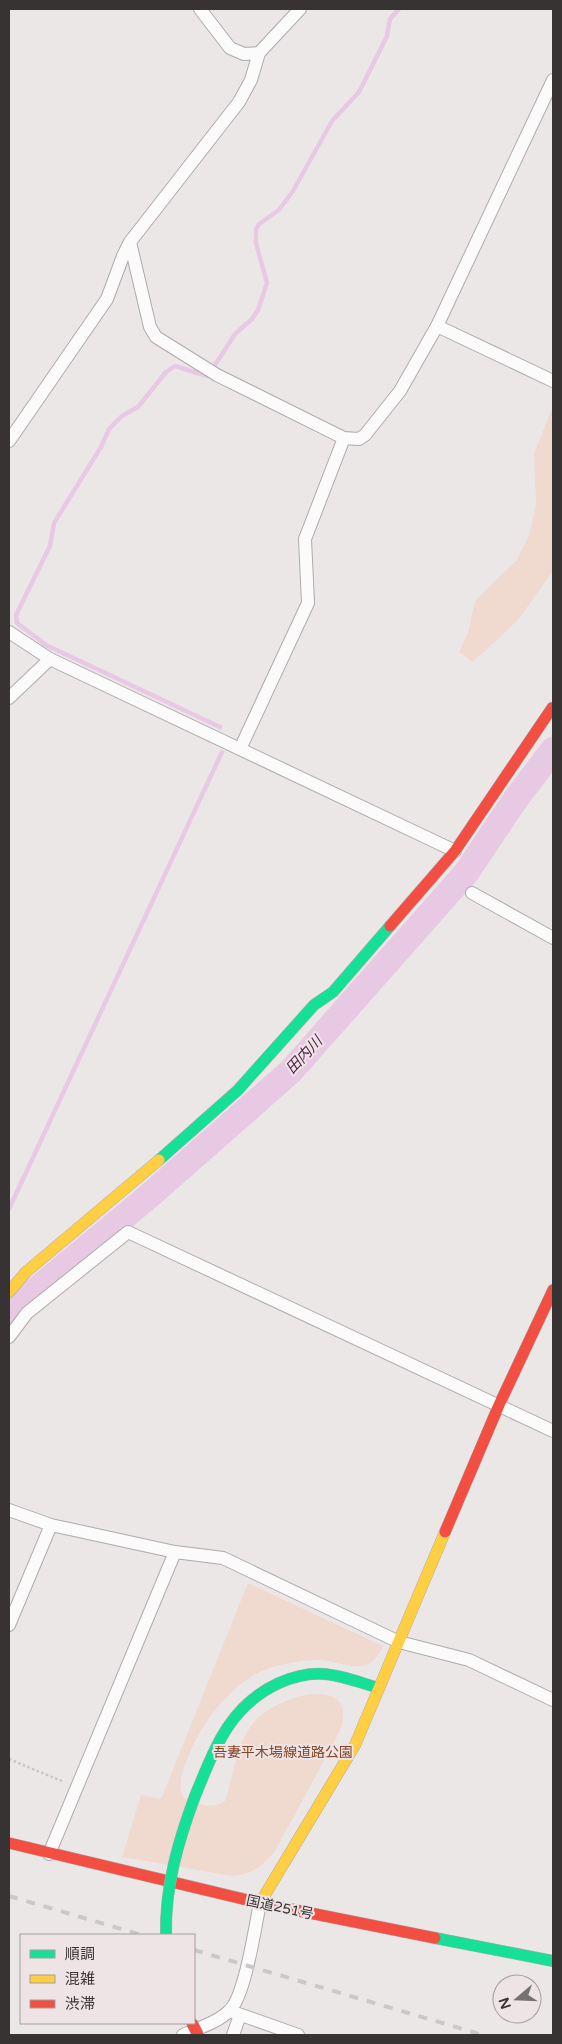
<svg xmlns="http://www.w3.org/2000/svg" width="562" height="2044" font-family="'Varela Round','Noto Sans JP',sans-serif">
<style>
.green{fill:#f0d9cf}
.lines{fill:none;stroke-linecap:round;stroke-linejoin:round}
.stream{stroke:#e8c9e4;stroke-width:4.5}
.river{stroke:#e8c9e4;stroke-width:26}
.street-casing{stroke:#afaaab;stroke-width:14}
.fast-casing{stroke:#afaaab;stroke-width:12}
.slow-casing{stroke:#afaaab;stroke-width:12}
.jam-casing{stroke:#afaaab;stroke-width:12}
.path{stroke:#c7c6c6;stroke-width:2.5;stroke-dasharray:2.5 2.5;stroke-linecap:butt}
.street{stroke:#fcfbfb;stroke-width:12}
.fast{stroke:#16e098;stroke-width:11}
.slow{stroke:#ffcf43;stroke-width:11}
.jam{stroke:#f24e42;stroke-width:11}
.rail{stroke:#cac8c8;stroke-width:4;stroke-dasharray:9 9;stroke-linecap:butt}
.fast-bridge-casing{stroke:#afaaab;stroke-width:12;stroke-linecap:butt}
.jam-bridge-casing{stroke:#afaaab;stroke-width:12;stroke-linecap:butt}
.fast-bridge{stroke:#16e098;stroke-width:11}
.jam-bridge{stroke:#f24e42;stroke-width:11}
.labels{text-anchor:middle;stroke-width:4;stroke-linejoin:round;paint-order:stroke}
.park-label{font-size:14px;fill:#844423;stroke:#efe4e5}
.street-label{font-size:14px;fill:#373333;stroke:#efe4e5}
.water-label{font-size:15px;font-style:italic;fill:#4f1d4c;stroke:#efe4e5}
</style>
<rect width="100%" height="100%" fill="#ece7e7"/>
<path class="green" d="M553 406V571L518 620 473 662 459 652 468 633 475 601 517 560 529 535 536 505 534 454Z
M248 1583 383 1646C378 1656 373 1664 362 1666 347 1668 331 1659 316 1660 296 1661 272 1665 254 1675 227 1691 203 1722 191 1750 185 1764 176 1783 183 1797 198 1803 210 1811 225 1801 233 1777 236 1747 251 1726 272 1695 361 1671 340 1731L275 1851C263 1866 252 1874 232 1876L122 1857 141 1795 161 1799Z"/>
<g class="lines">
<path class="stream" d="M213 368 235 334 252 319 258 310 267 283 256 243V229L259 224 279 210 293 191 332 121 359 92 387 36 390 19 399 9
M208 375 207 376 175 366 166 372 138 407 122 416 109 429 101 447 54 523 50 546 16 615 17 623 46 645 220 727
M9 1209 222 752
M15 1295 24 1300"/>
<path class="river" d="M9 1318 24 1300 149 1196 291 1071 466 873 515 800 553 750"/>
<defs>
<path id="street" d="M200 9 230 48 244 54 259 53
M553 80 437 326 553 381
M130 242 150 327 156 337 217 375 344 438 359 439 365 435 400 391 437 326
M9 441 107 299 123 256 130 242 239 102 251 80 259 53 300 9
M9 632 50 659 455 851
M9 698 50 659
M240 749 308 603 305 539 344 438
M472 893 553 938
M9 1337 27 1313 128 1232 553 1431
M9 1510 51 1525 175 1552 223 1558 399 1642 469 1660 553 1700
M9 1625 51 1525
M49 1854 175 1552
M230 2011 298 2035
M183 2035C198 2028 219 2022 230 2010 245 1996 255 1927 260 1903
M233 2035 240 2015"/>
<path id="fast" d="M159 1160 238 1090 314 1005 333 992 390 926
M195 1796C215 1748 229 1706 279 1683 293 1677 308 1673 323 1674 342 1675 361 1683 379 1688
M435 1938 553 1961"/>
<path id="slow" d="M9 1292 26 1272 159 1160
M260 1903 355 1745 445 1532"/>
<path id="jam" d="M390 926 455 851 552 708
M445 1532 499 1405 553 1290
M9 1843 260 1903 435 1938"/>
</defs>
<use href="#street" class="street-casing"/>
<use href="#fast" class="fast-casing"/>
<use href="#slow" class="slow-casing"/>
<use href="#jam" class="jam-casing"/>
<path class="path" d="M9 1759 64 1782"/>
<use href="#street" class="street"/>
<use href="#fast" class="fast"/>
<use href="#slow" class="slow"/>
<use href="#jam" class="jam"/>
<path class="rail" d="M9 1896 142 1935
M194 1950 483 2035"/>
<defs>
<path id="fast-bridge" d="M166 1935C165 1886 178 1842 195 1796"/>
<path id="jam-bridge" d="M192 2023 198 2035"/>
</defs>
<use href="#fast-bridge" class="fast-bridge-casing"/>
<use href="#jam-bridge" class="jam-bridge-casing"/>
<use href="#fast-bridge" class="fast-bridge"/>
<use href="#jam-bridge" class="jam-bridge"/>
</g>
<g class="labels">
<g class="park-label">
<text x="283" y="1757">吾妻平木場線道路公園</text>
</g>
<g class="street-label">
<text transform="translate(280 1907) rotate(12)" y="5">国道251号</text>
</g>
<g class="water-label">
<text transform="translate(304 1055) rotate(-47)" y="5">田内川</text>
</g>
</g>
<rect width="562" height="2044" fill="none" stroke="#373333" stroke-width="20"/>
<rect x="20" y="1934" width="175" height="90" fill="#efe4e5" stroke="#a59d9e"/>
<rect x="30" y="1950" width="25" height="8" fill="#16e098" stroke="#a59d9e"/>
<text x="65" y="1959" font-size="15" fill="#373333">順調</text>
<rect x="30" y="1975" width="25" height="8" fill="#ffcf43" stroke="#a59d9e"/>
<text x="65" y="1984" font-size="15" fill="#373333">混雑</text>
<rect x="30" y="2000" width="25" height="8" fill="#f24e42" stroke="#a59d9e"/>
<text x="65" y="2009" font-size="15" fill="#373333">渋滞</text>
<g transform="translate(517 1999) rotate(251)"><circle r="24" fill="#efe4e5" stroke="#a59d9e"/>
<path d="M0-4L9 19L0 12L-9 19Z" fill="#767272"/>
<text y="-8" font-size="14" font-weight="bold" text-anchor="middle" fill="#373333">N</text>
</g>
</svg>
